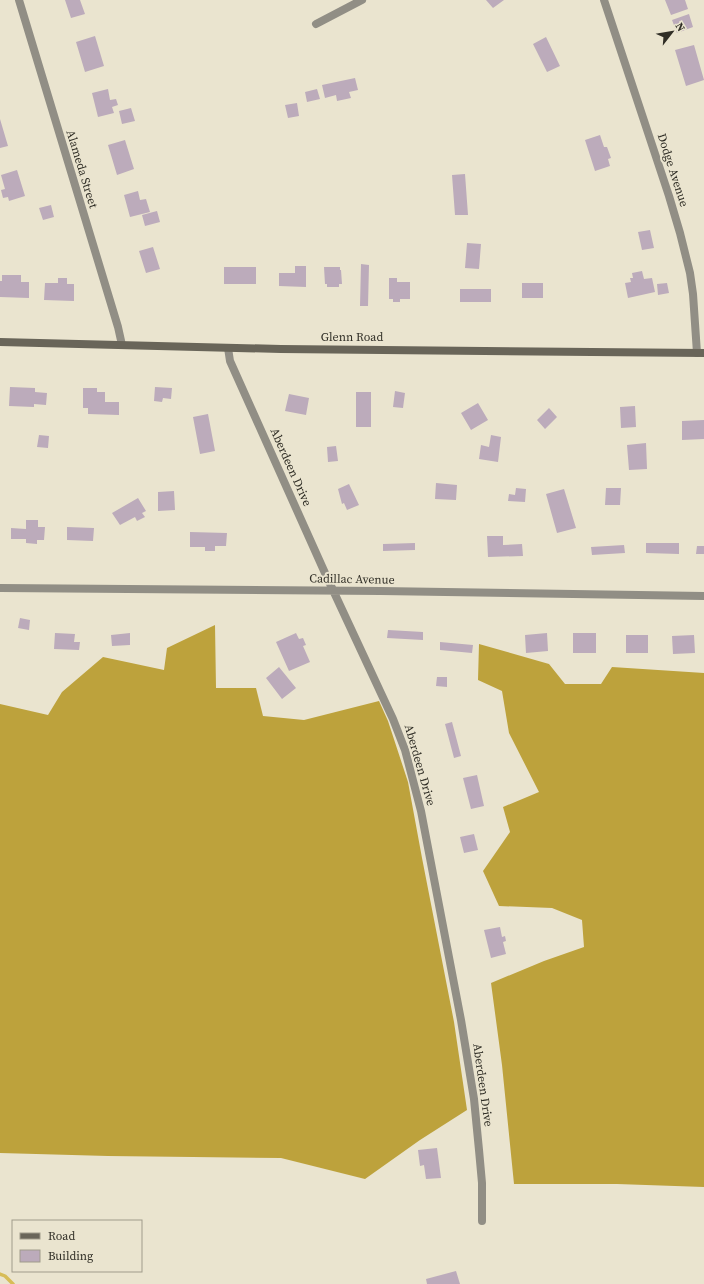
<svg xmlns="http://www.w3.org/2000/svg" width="704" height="1284" font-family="'Source Serif 4',serif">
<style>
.forest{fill:#bda23c}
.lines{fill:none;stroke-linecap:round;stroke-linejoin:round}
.stream{stroke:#d7bc57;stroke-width:3.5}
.building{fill:#bcabbb}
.street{stroke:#918e85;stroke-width:8}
.secondary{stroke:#696559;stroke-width:8}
.labels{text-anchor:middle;stroke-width:4;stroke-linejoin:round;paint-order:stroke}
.street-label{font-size:12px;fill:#302e26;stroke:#eae4cf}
</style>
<rect width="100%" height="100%" fill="#eae4cf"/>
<path class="forest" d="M215 625 216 688H256L263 716 304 720 379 701 388 721 408 782 422 858 454 1022 467 1110 420 1140 365 1179 281 1158 108 1156 0 1153V704L48 715 62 692 103 657 164 670 167 648Z
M479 644 549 664 565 684H601L612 667 704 673V1187L617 1184H514L502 1065 491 983 544 961 584 947 582 920 552 908 499 906 483 871 510 832 503 807 539 792 509 733 502 691 478 680Z"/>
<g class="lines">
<path class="stream" d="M0 1274 5 1276 13 1284"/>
</g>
<path class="building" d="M65 0H80L85 14 71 18Z
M486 0H504L493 8Z
M665 0H685L688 9 671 15Z
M689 14 693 27 677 33 672 20Z
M95 36 104 66 85 72 76 42Z
M546 37 560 66 547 72 533 44Z
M694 45 704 80 686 86 675 50Z
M355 78 358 90 349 92 351 98 337 101 336 95 325 98 322 85Z
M108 89 110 100 116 99 118 105 112 107 114 113 98 117 92 93Z
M317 89 320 99 307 102 305 92Z
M297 103 299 116 288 118 285 105Z
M131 108 135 121 122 124 119 111Z
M0 119 8 146 0 148Z
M600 135 604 147H607L611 158 608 159 610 166 595 171 585 140Z
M125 140 134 169 117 175 108 145Z
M17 170 25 196 9 201 8 197 3 198 1 190 5 189 1 175Z
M465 174 468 215H455L452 175Z
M138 191 140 200 146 199 150 212 130 217 124 195Z
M51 205 54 217 43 220 39 208Z
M157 211 160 222 145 226 142 215Z
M650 230 654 248 642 250 638 232Z
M467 243 481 244 479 269 465 268Z
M153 247 160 269 146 273 139 251Z
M361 264 369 265 368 306H360Z
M295 266H306V287L279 286V273H295Z
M224 267H256V284H224Z
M324 267H340V270H341L342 284H339V287H327V284H325Z
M642 271 644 279 652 278 655 292 628 298 625 283 631 282 630 278H633L632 273Z
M2 275H21V282H29V298L0 297V281H2Z
M58 278H67V284H74V301L44 300 45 283H58Z
M389 278H397V282H410V299H400V302H393V299H389Z
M522 283H543V298H522Z
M667 283 669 293 658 295 657 284Z
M460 289H491V302H460Z
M10 387 35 388V392L47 393 46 405 34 404V407L9 406Z
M155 387 172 388 171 399 163 398 162 402 154 401Z
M83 388H97V392H105V402H119V415L88 414V408H83Z
M395 391 405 393 403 408 393 407Z
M356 392H371V427H356Z
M289 394 309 398 306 415 285 411Z
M478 403 488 420 471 430 461 413Z
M635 406 636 427 621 428 620 407Z
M549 408 557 417 545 429 537 420Z
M208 414 215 451 200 454 193 417Z
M704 420V439L682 440V421Z
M39 435 49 436 48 448 37 447Z
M491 435 501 437 498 462 479 459 481 445 489 447Z
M646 443 647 469 629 470 627 445Z
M336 446 338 461 328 462 327 447Z
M436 483 457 485 456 500 435 499Z
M349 484 359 505 347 510 344 503 342 504 338 489Z
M516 488 526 489 525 502 508 501 509 494 515 495Z
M606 488H621L620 505H605Z
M564 489 576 528 557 533 546 494Z
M174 491 175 510 158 511V492Z
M138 498 146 511 142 513 145 517 137 521 135 517 120 525 112 513Z
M26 520H38V527H45L44 540H37V544L26 543V539H11V528L26 529Z
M67 527 94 528 93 541 67 540Z
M190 532 227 533 226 546H215V551H205V547H190Z
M487 536H503V545L522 544 523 556 488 557Z
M415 543V550L383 551V544Z
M646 543H679V554L646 553Z
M624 545 625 553 592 555 591 547Z
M697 546H704V554H696Z
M20 618 30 620 29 630 18 628Z
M388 630 423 632V640L387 638Z
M55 633 75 634 74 642H80L79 650 54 649Z
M130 633V645L112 646 111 635Z
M296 633 299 639 303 638 306 645 303 646 310 662 289 671 276 642Z
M547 633 548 651 526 653 525 635Z
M573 633H596V653H573Z
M626 635H648V653H626Z
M694 635 695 653 673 654 672 636Z
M440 642 473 645 472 653 440 650Z
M279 667 296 688 282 699 266 678Z
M437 677H447V687L436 686Z
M452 722 461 756 454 758 445 724Z
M477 775 484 806 471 809 463 778Z
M474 834 478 850 464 853 460 837Z
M500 927 502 937 505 936 506 941 503 942 506 954 491 958 484 930Z
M437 1148 441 1178 426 1179 424 1165 420 1166 418 1150Z
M456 1271 460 1284H427L426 1279Z"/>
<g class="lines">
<path class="street" d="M19 0 118 327 122 345
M604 0 669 196 680 233 690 273 693 294 697 353
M316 24 362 0
M228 348 230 361 325 573 393 719 405 750 421 811 461 1020 474 1099 479 1150 482 1183V1221
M0 588 381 591 704 596"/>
<path class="secondary" d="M0 342 281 349 704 353"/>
</g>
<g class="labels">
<g class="street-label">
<text transform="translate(82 169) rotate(73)" y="4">Alameda Street</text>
<text transform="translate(673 170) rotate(72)" y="4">Dodge Avenue</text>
<text x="352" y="341">Glenn Road</text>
<text transform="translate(291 467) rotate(66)" y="4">Aberdeen Drive</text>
<text transform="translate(352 579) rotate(1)" y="4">Cadillac Avenue</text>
<text transform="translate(420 765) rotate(74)" y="4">Aberdeen Drive</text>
<text transform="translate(483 1085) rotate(82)" y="4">Aberdeen Drive</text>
</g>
</g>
<rect x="12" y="1220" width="130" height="52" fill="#eae4cf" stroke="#a09b8b"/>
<rect x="20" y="1233" width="20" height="6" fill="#696559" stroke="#a09b8b"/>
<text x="48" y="1240" font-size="12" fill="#302e26">Road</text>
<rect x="20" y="1250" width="20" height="12" fill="#bcabbb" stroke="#a09b8b"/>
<text x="48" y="1260" font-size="12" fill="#302e26">Building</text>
<g transform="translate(672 32) rotate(59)" stroke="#eae4cf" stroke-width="3" paint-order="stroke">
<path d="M0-3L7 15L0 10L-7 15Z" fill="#302e26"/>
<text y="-6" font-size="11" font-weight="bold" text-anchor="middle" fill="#302e26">N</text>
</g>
</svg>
